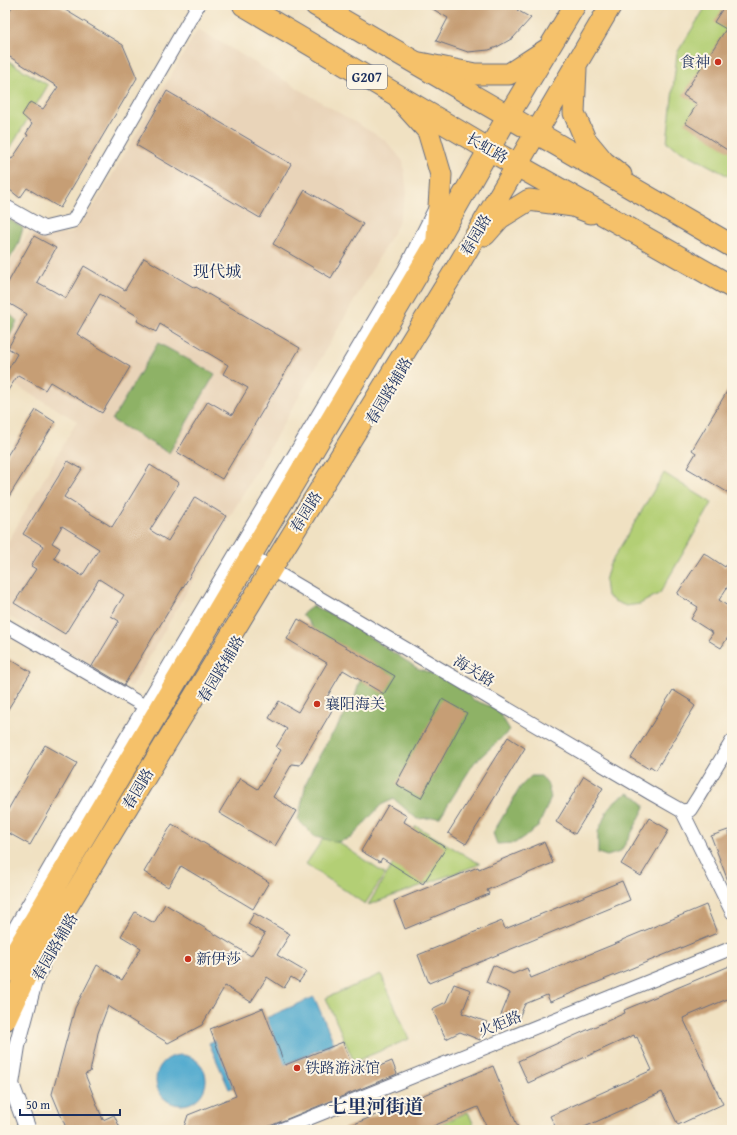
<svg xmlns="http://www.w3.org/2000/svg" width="737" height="1135" font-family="'Gentium Book Plus','Noto Serif SC',serif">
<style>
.built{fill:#e9d4b9}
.green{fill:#b3cf75;stroke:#677f6a}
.forest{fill:#8eb266;stroke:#547062}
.water{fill:#52abcf;stroke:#366d96}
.building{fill:#c69e75;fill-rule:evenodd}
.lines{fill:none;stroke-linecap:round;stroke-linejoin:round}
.minor-casing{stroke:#666d81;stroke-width:15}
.tertiary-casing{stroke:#666d81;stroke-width:18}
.primary-casing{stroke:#666d81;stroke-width:23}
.trunk-casing{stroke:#666d81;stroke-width:24}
.minor{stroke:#fff;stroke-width:13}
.tertiary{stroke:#fff;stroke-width:16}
.primary{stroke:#f5c16b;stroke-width:21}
.trunk{stroke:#f5c16b;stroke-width:22}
.poi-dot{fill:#c8321e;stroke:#fcf5e5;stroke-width:1.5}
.labels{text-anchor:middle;stroke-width:4;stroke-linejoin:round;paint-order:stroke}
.shield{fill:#fcf5e5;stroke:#5e6a86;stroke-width:1}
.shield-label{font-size:14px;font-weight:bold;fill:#1b2f5e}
.poi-label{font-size:15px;fill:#1b2f5e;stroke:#fcf5e5;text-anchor:start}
.street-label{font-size:15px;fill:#1b2f5e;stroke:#fcf5e5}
.neighbourhood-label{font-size:16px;fill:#1b2f5e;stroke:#fcf5e5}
.district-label{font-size:19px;font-weight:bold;fill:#1b2f5e;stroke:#fcf5e5}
</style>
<rect width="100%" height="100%" fill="#fcf5e5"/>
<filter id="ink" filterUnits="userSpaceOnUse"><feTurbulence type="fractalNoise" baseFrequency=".025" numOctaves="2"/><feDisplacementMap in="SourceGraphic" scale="8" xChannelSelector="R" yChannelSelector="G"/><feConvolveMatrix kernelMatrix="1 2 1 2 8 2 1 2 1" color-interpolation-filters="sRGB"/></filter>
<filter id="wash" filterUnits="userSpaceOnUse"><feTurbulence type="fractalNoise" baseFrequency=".012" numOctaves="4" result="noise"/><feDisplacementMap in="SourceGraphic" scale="16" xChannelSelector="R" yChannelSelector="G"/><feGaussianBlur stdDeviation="0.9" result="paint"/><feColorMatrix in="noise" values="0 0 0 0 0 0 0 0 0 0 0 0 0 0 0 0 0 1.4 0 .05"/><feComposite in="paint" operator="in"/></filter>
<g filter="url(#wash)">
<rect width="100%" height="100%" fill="#f0e1c2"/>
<path class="built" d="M198 29 385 140 403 161 407 193 397 226 132 687 5 614V547L77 421 5 379V271L31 229 50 235 72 233 94 206Z"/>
<path class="green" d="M707 5H732V178L667 143 677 53Z
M5 59 48 85 5 157Z
M664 473 712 503 660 593 640 604 626 606 614 601 607 596 605 581 609 566Z
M416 826 480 864 368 905Z
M326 834 385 874 365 904 306 864Z
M381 974 409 1039 354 1062 326 998Z
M468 1112 476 1130H428Z"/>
<path class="forest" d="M5 217 23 228 18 245 5 267Z
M5 309 17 321 9 337H5Z
M158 343 215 374 169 453 112 420Z
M313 606 347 622 417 668 450 680 474 700 497 709 510 730 474 763 440 817 417 819 394 799 381 805 351 838 337 842 315 837 298 820 306 783 313 767 329 739 353 703 363 671 323 640 302 614Z
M531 776H541L548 785 551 798 538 827 515 843 497 844 493 833 521 786Z
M628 793 638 798 645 807 629 838 620 852 607 856 598 853V832L607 811 616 800Z"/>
<path class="water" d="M314 997 334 1043 229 1089 209 1043Z
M156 1080a25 25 0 1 1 50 0a25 25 0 1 1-50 0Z"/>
<g id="blocks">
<path class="building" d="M13 5H57L123 45 137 78 60 208 27 188 20 198 5 186V156L12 159 28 135 26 134 32 124 22 115 30 102 43 109 58 87 5 54V18Z
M426 5H519L517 10 531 18 513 38 497 47 489 50 468 52 436 41 448 18Z
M725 5H732V153L685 123 697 104 683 95 726 29 714 22Z
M167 91 291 164 260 218 136 145Z
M305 190 363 224 331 278 273 244Z
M34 236 56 248 37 282 66 298 84 266 125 290 144 258 195 288 196 287 300 348 222 479 177 452 208 401 232 415 248 388 223 374 228 365 160 324 156 332 137 321 139 317 100 294 77 334 130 367 102 413 50 382 45 390 18 375 5 395V375L17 354 8 348 27 314 5 301V288Z
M732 383V495L687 468 696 453 692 450Z
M36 410 55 422 5 503V459Z
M68 461 82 469 64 497 112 527 150 465 179 483 150 530 168 541 195 497 226 516 124 685 92 666 119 621 111 616 124 595 99 579 65 634 14 603 36 569 31 566 43 546 23 534ZM62 526 99 549 82 576 54 558 60 548 52 543Z
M704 553 725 567 732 556V580L719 600 732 609V631L721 648 708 640 713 633 691 619 698 607 677 594Z
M298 619 395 676 384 694 343 670 327 697 332 707 331 712 300 765 292 764 273 797 296 811 275 846 219 813 240 778 258 789 281 750 276 747 287 729 269 718 279 701 298 712 327 663 287 639Z
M5 656 31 672 5 714Z
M673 690 691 701 690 702 695 706 656 770 650 766 649 769 631 758Z
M442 699 467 713 421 798 396 784Z
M508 737 525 748 466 844 448 833Z
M45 745 77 763 30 845 5 831V815Z
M584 776 603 788 575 834 556 822Z
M388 805 407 816 404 822 446 848 423 884 382 858 380 862 361 851Z
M649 818 669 830 641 876 621 864Z
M172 824 269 882 253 909 181 866 168 887 144 872Z
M728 830 732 841V889H731L711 836Z
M544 842 553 863 487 890 489 894 405 929 394 901 478 867 479 869Z
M622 881 630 900 429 983 418 955 502 921 505 929Z
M165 904 251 956 265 934 248 924 254 913 290 934 277 955 306 972 299 982 291 977 284 988 267 977 251 1002 225 986 202 1025 168 1043 108 1006 98 1033 90 1072 85 1074 103 1120 114 1115 121 1130H67L52 1094 75 1008 97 965 122 980 141 948 121 936 135 912 154 923Z
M706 905 717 933 550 1002 547 995 525 1004 517 1022 501 1015 510 993 486 982 493 965 513 974 527 968 531 978 622 941V940Z
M732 965V997L683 1018 723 1104 678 1125 662 1092 578 1130H557L550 1116 652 1070 637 1037 635 1038 634 1035 528 1083 518 1061 625 1013 624 1010Z
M454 984 471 990 462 1013 487 1022 480 1040 460 1032 446 1039 432 1009 446 1002Z
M263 1008 285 1065 343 1042 352 1066 366 1060 370 1070 392 1061 397 1074 260 1130H183L188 1115 236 1096 210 1029Z
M493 1066 519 1130H488L478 1107 424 1130H340Z"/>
</g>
</g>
<g filter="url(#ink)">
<use href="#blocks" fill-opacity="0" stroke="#666d81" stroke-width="1"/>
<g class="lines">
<defs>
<path id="minor" d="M5 206 44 228 73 221 198 5
M251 555 279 574 652 794 682 811 732 912
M5 625 146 707
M682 811 690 810 697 799 732 741
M280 1130 732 948"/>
<path id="tertiary" d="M5 948 69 837 406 270 437 208
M28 1130 11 1084 17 1046 35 978 41 967"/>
<path id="primary" d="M420 63 475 74H509L546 50
M576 68 574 113 585 139 604 162 621 175
M400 100 428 131 441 175 437 238
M485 235 500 218 529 200 573 206 591 213
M5 973 10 962 436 243 508 116 575 5
M5 1020 27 973 271 569 459 264 611 5"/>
<path id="trunk" d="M244 5 490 150 732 287
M316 5 732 246"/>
</defs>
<use href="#minor" class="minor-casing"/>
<use href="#tertiary" class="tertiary-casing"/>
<use href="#primary" class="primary-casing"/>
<use href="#trunk" class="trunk-casing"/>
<use href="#minor" class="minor"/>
<use href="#tertiary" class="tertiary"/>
<use href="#primary" class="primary"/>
<use href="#trunk" class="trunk"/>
</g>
</g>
<g class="poi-dot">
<circle cx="718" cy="62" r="4"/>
<circle cx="317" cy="704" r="4"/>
<circle cx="188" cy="959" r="4"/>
<circle cx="297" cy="1068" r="4"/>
</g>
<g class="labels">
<rect class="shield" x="347" y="65" width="40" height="24" rx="3"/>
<g class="shield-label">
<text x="367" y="82">G207</text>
</g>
<g class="poi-label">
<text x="710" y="67" text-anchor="end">食神</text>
<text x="325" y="709">襄阳海关</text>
<text x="196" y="964">新伊莎</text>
<text x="305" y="1073">铁路游泳馆</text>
</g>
<g class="street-label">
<text transform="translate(487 148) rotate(30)" y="5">长虹路</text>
<text transform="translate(476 235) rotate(-60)" y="5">春园路</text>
<text transform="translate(389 391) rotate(-59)" y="5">春园路辅路</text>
<text transform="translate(306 512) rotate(-58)" y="5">春园路</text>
<text transform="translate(221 669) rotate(-59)" y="5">春园路辅路</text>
<text transform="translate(474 671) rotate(31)" y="5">海关路</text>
<text transform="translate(138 789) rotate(-59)" y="5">春园路</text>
<text transform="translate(55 947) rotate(-60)" y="5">春园路辅路</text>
<text transform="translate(500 1024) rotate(-22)" y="5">火炬路</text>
</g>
<g class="neighbourhood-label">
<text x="217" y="277">现代城</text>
</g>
<g class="district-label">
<text x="376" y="1113">七里河街道</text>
</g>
</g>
<rect width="737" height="1135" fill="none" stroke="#fcf5e5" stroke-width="20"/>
<path d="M20 1109v6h100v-6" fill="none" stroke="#1b2f5e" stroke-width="2"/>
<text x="26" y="1109" font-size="12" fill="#1b2f5e" stroke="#fcf5e5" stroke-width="3" paint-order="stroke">50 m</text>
</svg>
